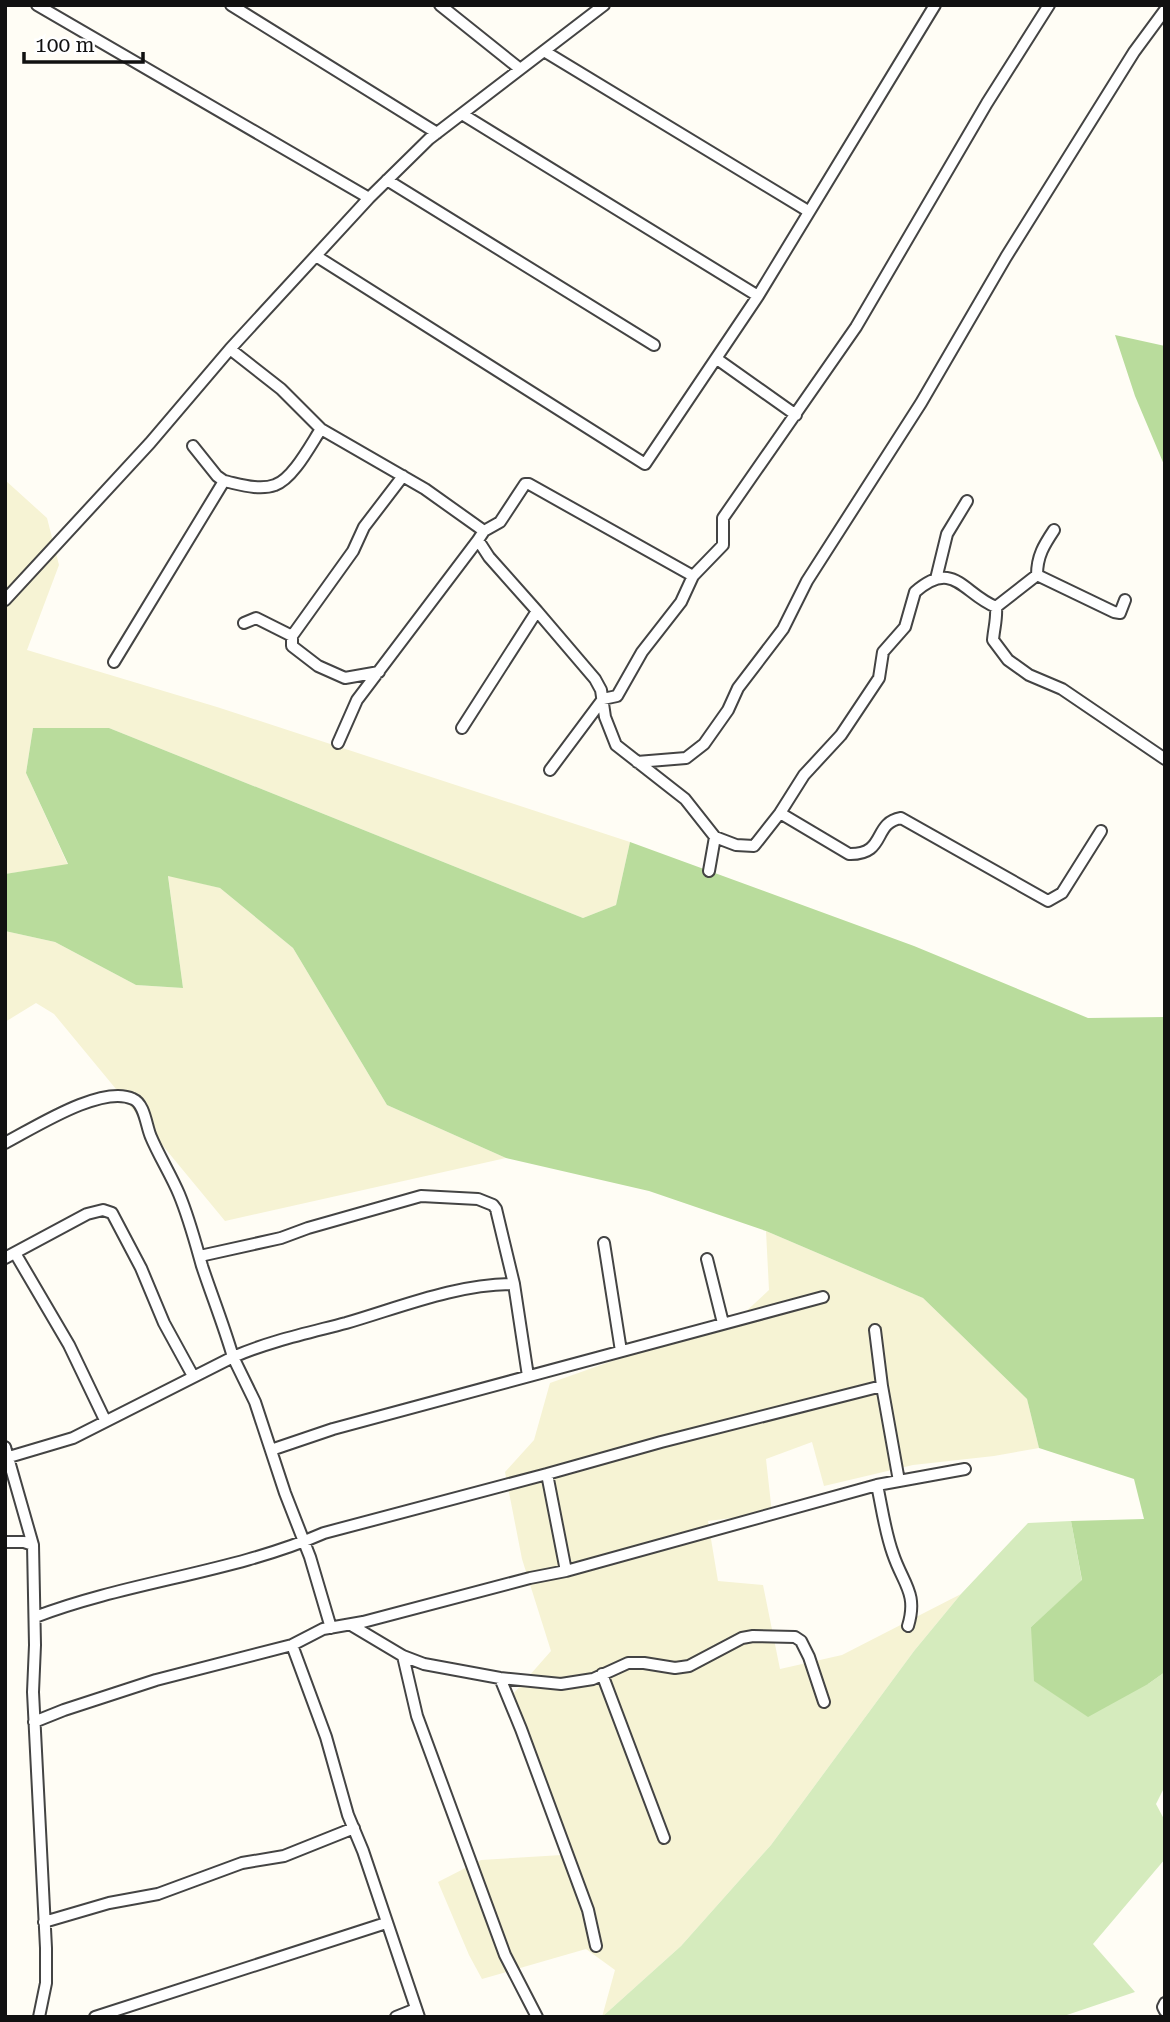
<svg xmlns="http://www.w3.org/2000/svg" width="1170" height="2022" font-family="'Roboto Serif',serif">
<style>
.farmland{fill:#f6f3d4}
.green{fill:#d5ebbd}
.forest{fill:#b9dc9c}
.lines{fill:none;stroke-linecap:round;stroke-linejoin:round}
.minor-casing{stroke:#444;stroke-width:14}
.minor{stroke:#fff;stroke-width:10}
</style>
<rect width="100%" height="100%" fill="#fffdf5"/>
<path class="farmland" d="M5 480 47 518 59 565 27 650 217 707 630 842 616 905 583 918 109 728H33L26 773 68 865 5 874Z
M168 875 220 888 293 948 387 1105 506 1158 225 1221 54 1014 36 1003 5 1022V931L55 942 136 985 183 988Z
M766 1231 923 1298 1027 1399 1039 1448 994 1456 913 1465 824 1486 812 1442 766 1459 772 1513 708 1521 718 1581 763 1585 780 1669 842 1655 961 1594 914 1651 771 1845 681 1946 602 2017 615 1970 586 1949 482 1979 469 1955 438 1882 481 1860 562 1855 514 1693 551 1651 522 1559 505 1472 534 1440 550 1383 742 1315 769 1290Z"/>
<path class="green" d="M1071 1521 1082 1581 1031 1627 1148 1684 1165 1672V1786L1156 1804 1165 1821V1859L1093 1944 1135 1992 1061 2017H602L681 1946 771 1845 914 1651 961 1594 1028 1523Z"/>
<path class="forest" d="M1115 335 1165 346V467L1135 396Z
M33 728H109L583 918 616 905 630 842 914 946 1088 1018 1165 1017V1672L1148 1684 1088 1717 1034 1681 1031 1627 1082 1580 1071 1521 1144 1519 1134 1479 1039 1448 1027 1399 923 1298 766 1231 649 1191 506 1158 387 1105 293 948 220 888 168 876 183 988 136 985 55 942 5 931V874L68 864 26 773Z"/>
<g class="lines">
<defs>
<path id="minor" d="M37 5 369 198
M231 5 437 133
M440 5 520 69
M544 51 808 211
M462 114 758 296
M387 180 654 345
M316 256 645 464 758 296 935 5
M230 349 281 389 321 429 425 489 484 531
M717 359 796 415
M193 446 217 476 224 481
M1037 575C1037 556 1044 545 1054 530
M936 579 947 534 967 501
M5 600 150 443 230 349 369 198 429 139 604 5
M996 607 1037 575 1114 612 1120 613 1125 600
M537 611 595 679 601 690 605 717 616 745 685 799 715 837 709 871
M244 623 256 618 292 636V646L318 666 345 678 379 672
M292 636 353 551 364 527 403 476
M114 662 224 481C239 484 259 491 275 485 293 479 311 444 321 429
M462 728 537 611 489 557 478 540 484 531 500 522 525 484H529L693 576
M338 743 357 700 478 540
M637 762 686 758 704 744 728 710 738 688 783 629 807 581 921 403 1006 257 1134 52 1165 10
M550 770 603 699 617 696 642 652 681 602 693 576 723 545V518L856 327 987 103 1049 5
M780 813 804 775 841 735 879 678 883 652 905 627 915 592C954 558 963 594 996 607 997 619 994 628 993 640L1008 660 1029 675 1062 689 1165 759
M715 837 736 845 754 846 780 813 849 854C887 855 872 823 901 818L1048 901 1062 893 1101 831
M5 1143C34 1128 102 1084 133 1099 145 1104 146 1126 151 1137 159 1156 171 1175 179 1194 189 1218 195 1241 202 1266 212 1296 224 1326 233 1357 270 1341 308 1333 346 1323 401 1307 456 1284 514 1284
M604 1243 621 1351
M15 1253 69 1345 105 1420
M200 1256 281 1238 308 1228 421 1196 478 1199 493 1205 496 1209 514 1284 528 1376
M5 1258 87 1214 103 1210 112 1213 141 1268 164 1323 193 1376
M707 1259 723 1323
M882 1386 899 1481
M5 1447 33 1545 35 1645 33 1692 46 1948V1983L39 2017
M271 1450 333 1429 823 1297
M9 1457 73 1438 233 1357 255 1402 285 1493 310 1557 331 1628
M547 1474 661 1442 882 1386 875 1330
M877 1485C882 1508 885 1532 893 1554 903 1584 918 1593 908 1626
M5 1542H24L33 1545
M35 1617C129 1581 233 1573 324 1533L547 1474 566 1571
M351 1625 403 1656 424 1664 500 1678 561 1684 593 1679 628 1663H644L675 1668 689 1666 742 1638 753 1636 795 1637 801 1641 809 1657 824 1702
M292 1645 326 1737 348 1815 363 1851 419 2017
M403 1656 417 1716 505 1955 537 2017
M602 1674 664 1838
M500 1678 521 1729 588 1910 596 1946
M34 1722 64 1710 156 1680 292 1645 323 1629 363 1622 530 1578 566 1571 877 1485 965 1469
M44 1922 109 1903 158 1894 242 1863 284 1856 354 1828
M1165 2003 1163 2007 1165 2011
M95 2017 386 1923
M396 2017 416 2009"/>
</defs>
<use href="#minor" class="minor-casing"/>
<use href="#minor" class="minor"/>
</g>
<rect width="1170" height="2022" fill="none" stroke="#111111" stroke-width="14"/>
<path d="M24 52v10h119v-10" fill="none" stroke="#111111" stroke-width="3.5"/>
<text x="35" y="52" font-size="21" fill="#111111" stroke="#ffffff" stroke-width="5" paint-order="stroke">100 m</text>
</svg>
